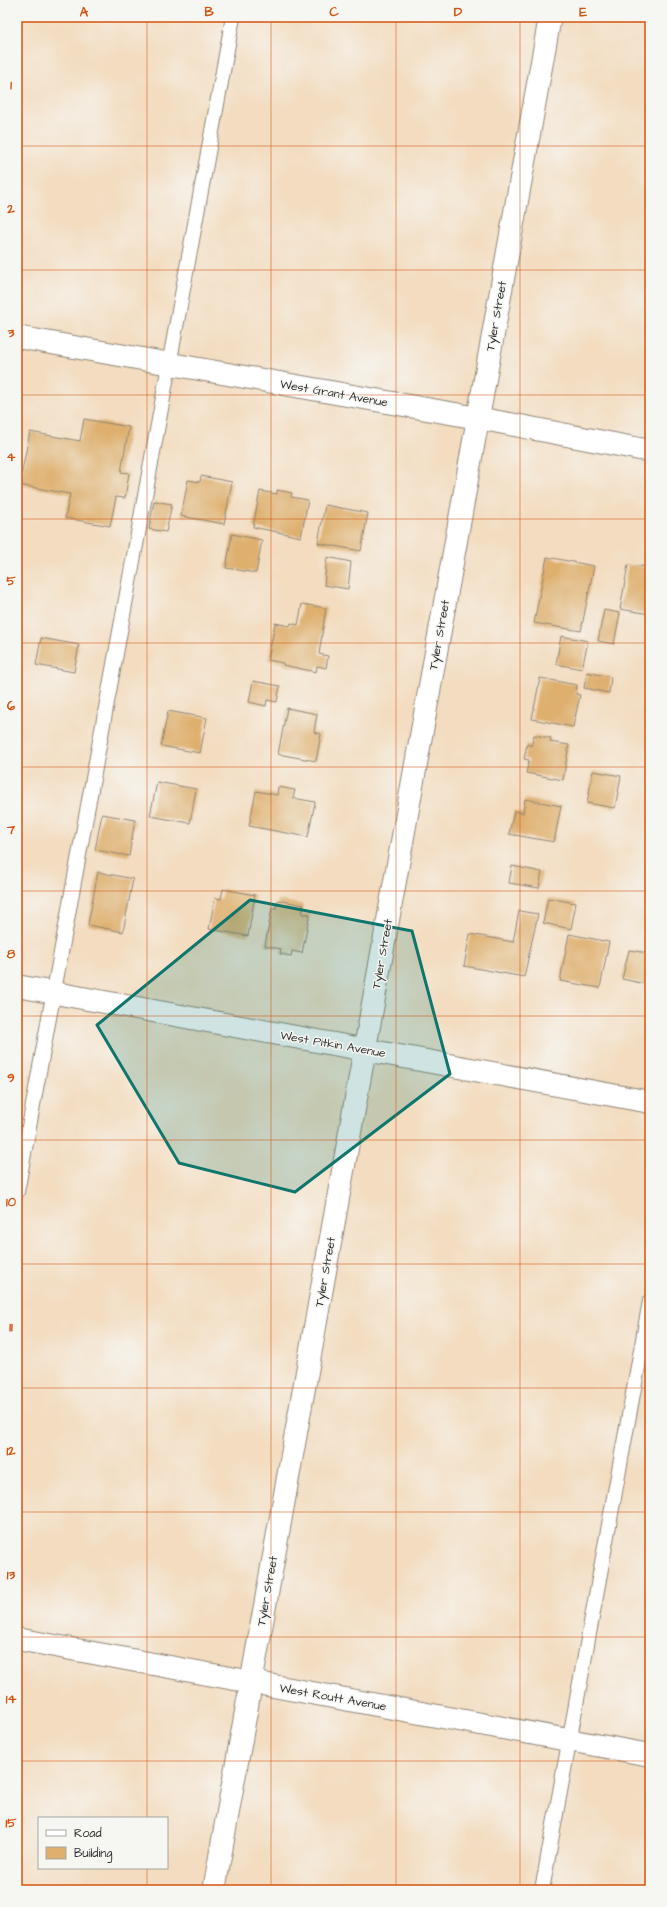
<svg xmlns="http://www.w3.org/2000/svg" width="667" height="1907" font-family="'Architects Daughter',sans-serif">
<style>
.building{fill:#deaf6d}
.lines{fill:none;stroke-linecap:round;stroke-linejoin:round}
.lane-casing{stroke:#8f8475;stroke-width:16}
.street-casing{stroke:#8f8475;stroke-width:24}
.lane{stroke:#fff;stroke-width:14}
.street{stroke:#fff;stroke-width:22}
.marked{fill:#0f766e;fill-opacity:0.2;stroke:#0f766e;stroke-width:3;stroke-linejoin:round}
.grid{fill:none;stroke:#d5540f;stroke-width:1;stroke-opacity:0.55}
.labels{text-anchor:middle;stroke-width:3;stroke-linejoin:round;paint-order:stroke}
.street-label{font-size:12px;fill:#2b2b2b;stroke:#f6f6f2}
.neatline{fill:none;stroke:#d5540f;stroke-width:1.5}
.grid-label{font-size:13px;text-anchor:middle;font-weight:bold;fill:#d5540f}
</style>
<rect width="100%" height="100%" fill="#f6f6f2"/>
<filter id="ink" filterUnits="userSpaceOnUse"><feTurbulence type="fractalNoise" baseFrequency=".025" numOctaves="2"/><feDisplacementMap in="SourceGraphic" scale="8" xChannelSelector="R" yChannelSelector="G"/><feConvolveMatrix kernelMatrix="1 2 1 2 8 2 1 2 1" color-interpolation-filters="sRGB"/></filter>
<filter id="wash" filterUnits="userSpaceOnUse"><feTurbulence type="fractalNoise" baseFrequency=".012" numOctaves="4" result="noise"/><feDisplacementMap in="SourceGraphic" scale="16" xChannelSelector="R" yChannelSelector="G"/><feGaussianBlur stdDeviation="0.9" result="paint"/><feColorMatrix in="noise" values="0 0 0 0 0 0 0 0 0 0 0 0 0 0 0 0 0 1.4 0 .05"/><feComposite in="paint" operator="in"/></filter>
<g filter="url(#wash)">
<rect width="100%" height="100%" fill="#f3dcbf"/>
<g id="blocks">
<path class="building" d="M84 419 129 427 121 472 129 473 125 498 116 497 110 526 65 518 70 494 19 485 30 432 80 441Z
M201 476 232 482 224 524 181 516 188 480 200 482Z
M277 490 292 493 291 497 308 500 301 537 253 527 260 491 277 494Z
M154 501 172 504 166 532 149 529Z
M325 505 368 513 361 551 318 543Z
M232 534 262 540 256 573 226 568Z
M327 557 351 562 348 589 324 585Z
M547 557 594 566 581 631 534 623Z
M628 565 650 567V614L620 609Z
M302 604 326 608 319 654 328 656 326 668 317 666 316 672 283 665V663L268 660 275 623 290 626 291 623 298 625Z
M604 610 620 613 614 644 598 641Z
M561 636 588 641 582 669 556 664Z
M41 638 79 645 74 672 36 665Z
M587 672 611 677 609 693 584 688Z
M540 678 577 685 576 694 580 695 573 727 532 719Z
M253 681 280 686 277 702 267 700 266 706 249 702Z
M287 708 317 714 314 732 321 734 316 761 278 754Z
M168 711 207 718 200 753 161 746Z
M534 735 551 738 550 742 569 745 563 780 526 773 529 760 524 759 527 744 531 746Z
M593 771 621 776 615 808 587 803Z
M157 782 196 789 190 823 150 816Z
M278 787 295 790 293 798 315 802 308 837 249 826 256 791 277 795Z
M525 799 561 806 554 842 509 834 514 811 523 813Z
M102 814 135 820 129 856 95 850Z
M512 866 542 872 539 888 509 883Z
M98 872 133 879 123 932 88 925Z
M223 889 255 895 248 936 209 929 215 898 221 899Z
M548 898 576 903 571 929 543 923Z
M278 900 304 905 302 914H310L302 953 292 951 291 956 280 954 281 949 265 946 272 908H276Z
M519 911 538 914 524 977 464 966 470 934 513 942Z
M569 934 609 942 600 988 560 981Z
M649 948 650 985 622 979 629 950 648 953Z"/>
</g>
</g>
<g filter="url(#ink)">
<use href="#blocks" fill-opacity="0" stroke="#8f8475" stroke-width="1"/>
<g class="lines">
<defs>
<path id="lane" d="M17 1192 233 17
M542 1890 650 1301"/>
<path id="street" d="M17 337 478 418 650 451
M17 986 650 1102
M17 1639 650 1755
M214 1890 550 17"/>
</defs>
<use href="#lane" class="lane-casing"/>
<use href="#street" class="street-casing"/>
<use href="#lane" class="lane"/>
<use href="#street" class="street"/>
</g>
</g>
<path class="marked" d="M250 900 412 931 450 1074 295 1192 179 1163 97 1025Z"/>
<path class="grid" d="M147 17V1818M271 17V1890M396 17V1890M520 17V1890M17 146H650M17 270H650M17 395H650M17 519H650M17 643H650M17 767H650M17 891H650M17 1016H650M17 1140H650M17 1264H650M17 1388H650M17 1512H650M17 1637H650M17 1761H650M147 1868V1890"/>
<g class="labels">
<g class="street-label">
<text transform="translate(496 316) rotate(-80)" y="4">Tyler Street</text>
<text transform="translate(334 393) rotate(10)" y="4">West Grant Avenue</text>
<text transform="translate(439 635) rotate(-80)" y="4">Tyler Street</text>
<text transform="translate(382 954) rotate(-80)" y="4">Tyler Street</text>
<text transform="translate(333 1044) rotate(10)" y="4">West Pitkin Avenue</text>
<text transform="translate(325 1272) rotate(-80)" y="4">Tyler Street</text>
<text transform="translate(267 1591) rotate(-80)" y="4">Tyler Street</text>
<text transform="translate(333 1697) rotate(10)" y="4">West Routt Avenue</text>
</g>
</g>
<rect width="667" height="1907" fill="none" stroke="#f6f6f2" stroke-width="44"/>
<rect x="38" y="1817" width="130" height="52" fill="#f6f6f2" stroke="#a5a5a2"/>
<rect x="46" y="1830" width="20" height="6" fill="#ffffff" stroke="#a5a5a2"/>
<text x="74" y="1837" font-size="12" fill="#2b2b2b">Road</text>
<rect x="46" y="1847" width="20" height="12" fill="#deaf6d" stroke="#a5a5a2"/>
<text x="74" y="1857" font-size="12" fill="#2b2b2b">Building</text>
<rect x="22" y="22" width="623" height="1863" class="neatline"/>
<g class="grid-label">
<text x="84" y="16">A</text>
<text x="209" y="16">B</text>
<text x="334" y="16">C</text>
<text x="458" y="16">D</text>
<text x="583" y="16">E</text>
<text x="11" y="89">1</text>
<text x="11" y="213">2</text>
<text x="11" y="337">3</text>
<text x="11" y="461">4</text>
<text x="11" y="585">5</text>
<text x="11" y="710">6</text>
<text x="11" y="834">7</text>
<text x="11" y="958">8</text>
<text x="11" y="1082">9</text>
<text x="11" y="1206">10</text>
<text x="11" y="1331">11</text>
<text x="11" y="1455">12</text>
<text x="11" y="1579">13</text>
<text x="11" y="1703">14</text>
<text x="11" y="1827">15</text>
</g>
</svg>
